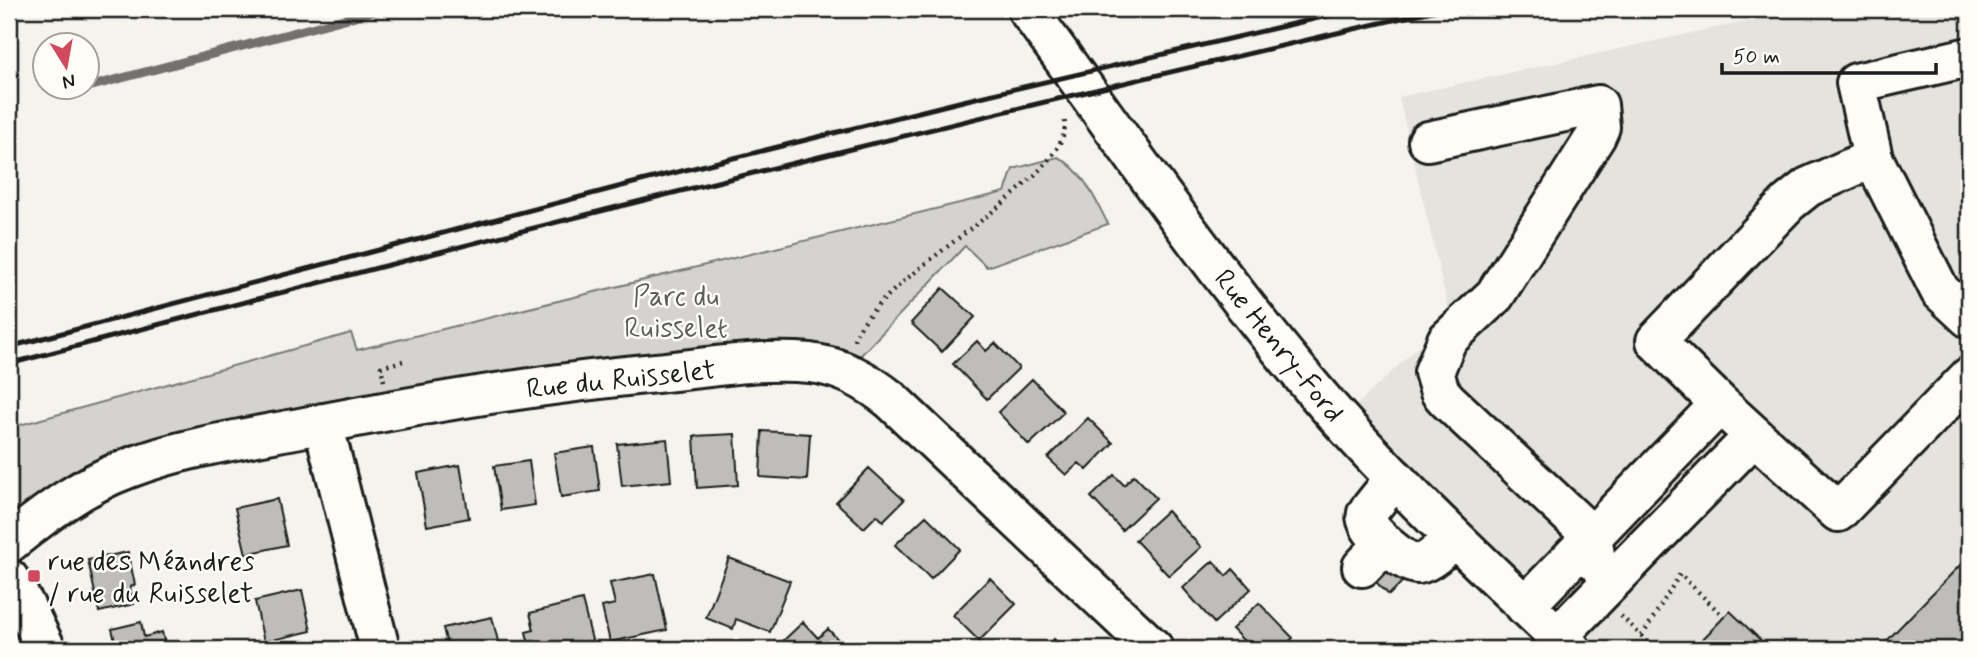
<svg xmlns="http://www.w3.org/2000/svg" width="1978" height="658" font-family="Mynerve,sans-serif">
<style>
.built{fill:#e4e3de}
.green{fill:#d4d3cf;stroke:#787876;stroke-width:2}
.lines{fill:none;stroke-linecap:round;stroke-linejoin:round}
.stream{stroke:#72716f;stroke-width:9}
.building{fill:#bebdba;stroke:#1c1c1c;stroke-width:2}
.minor-casing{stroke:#1c1c1c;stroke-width:44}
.path{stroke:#1c1c1c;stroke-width:4.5;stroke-dasharray:2 5;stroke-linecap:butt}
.minor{stroke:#fdfcf7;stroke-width:38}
.rail{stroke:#1c1c1c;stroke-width:5}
.poi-dot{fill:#d1495b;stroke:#fdfcf7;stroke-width:2.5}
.labels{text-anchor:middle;stroke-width:5;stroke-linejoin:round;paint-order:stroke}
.park-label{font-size:28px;fill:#5c5c5b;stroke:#fdfcf7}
.street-label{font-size:28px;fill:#1c1c1c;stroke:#fdfcf7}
.poi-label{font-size:28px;fill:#1c1c1c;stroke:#fdfcf7;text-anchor:start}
</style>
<rect width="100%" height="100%" fill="#f4f3ee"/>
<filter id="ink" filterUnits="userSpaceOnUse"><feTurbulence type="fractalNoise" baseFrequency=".0143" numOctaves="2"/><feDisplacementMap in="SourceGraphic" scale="14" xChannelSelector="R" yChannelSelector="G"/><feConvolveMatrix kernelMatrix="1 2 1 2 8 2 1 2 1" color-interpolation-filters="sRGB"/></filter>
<g filter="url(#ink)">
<path class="built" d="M1817 9H1969V649H1598L1506 563 1354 408 1450 316 1399 97 1719 27Z"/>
<path class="green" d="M1058 157C1084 171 1095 199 1108 224L987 267 965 246 860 356 841 348 816 343 791 341 726 345 580 361 316 403 129 445 72 472 9 517V428L351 333 357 350 1005 192 1013 169Z"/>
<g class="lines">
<path class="stream" d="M92 86 382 9"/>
</g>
<path class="building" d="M943 288 975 317 942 352 911 323Z
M977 341 986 351 995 343 1019 368 987 399 953 364Z
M1032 379 1064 412 1029 445 998 412Z
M1088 418 1113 443 1087 470 1079 463 1066 475 1048 458Z
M762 431 810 434 807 480 760 477Z
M735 434 738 485 697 488 694 436Z
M667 439 671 481 622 486 617 444Z
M594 447 600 491 561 497 554 453Z
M529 461 535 505 501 510 494 466Z
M460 465 469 518 427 526 418 473Z
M869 468 904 500 883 521 877 515 864 528 836 502Z
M1114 475 1124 485 1134 475 1156 498 1122 530 1091 497Z
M277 499 287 545 246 554 235 508Z
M1167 511 1201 547 1169 576 1135 540Z
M926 516 960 549 931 579 895 545Z
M128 552 135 585 130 587 134 604 99 612 88 560Z
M1969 556V649H1879L1929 597Z
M729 558 790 581 770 632 736 619 733 629 706 618Z
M1385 558 1406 578 1389 595 1369 575Z
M1213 561 1226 576 1233 569 1251 589 1214 623 1183 588Z
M655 574 667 630 610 642 602 607 615 604 610 583Z
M990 578 1016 604 979 641 953 615Z
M302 590 311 631 264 642 255 601Z
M582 600 594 648 530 649 526 632 534 630 530 613Z
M1259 603 1293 638 1281 649H1252L1232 629Z
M1730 611 1770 649H1693Z
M492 617 500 649H448L443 628Z
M141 622 144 637 162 632 166 649H117L112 629Z
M803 622 818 638 828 629 847 649H791L783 641Z
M1054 639 1064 649H1044Z
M1318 642 1325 649H1311Z"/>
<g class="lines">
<defs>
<path id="minor" d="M1027 9C1121 137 1211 269 1314 390 1393 483 1483 565 1571 649
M1969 57 1856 83 1873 158 1808 187 1788 203 1656 341 1720 404 1838 512 1969 377
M1428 141 1598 105 1600 127 1596 136 1495 295 1447 340 1434 372 1440 392 1447 400 1592 536 1596 561 1615 578
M1873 158 1940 291 1969 318
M323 423 380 649
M1395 478 1367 513C1366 518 1366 519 1368 523 1372 535 1406 565 1418 564 1433 561 1444 547 1453 537
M9 543C47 512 83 485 129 468 184 447 248 438 305 427 421 404 538 384 656 373 706 368 760 358 810 363 842 367 866 380 891 400L1154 649
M1362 567 1385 543
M9 579 24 604 46 649
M1525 606 1720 404
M1558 636 1754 436"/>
</defs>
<use href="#minor" class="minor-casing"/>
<path class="path" d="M854 340C875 276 1079 177 1064 119
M384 381 381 367 403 361
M1621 616 1655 649
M1642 636 1680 574 1724 617"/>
<use href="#minor" class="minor"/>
<path class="rail" d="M9 347 641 181 963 101 1357 9
M9 364C484 238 961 119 1441 9"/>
</g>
</g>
<rect class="poi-dot" x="27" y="569" width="14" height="14" rx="3.5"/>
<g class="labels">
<g class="park-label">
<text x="676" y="305">Parc du<tspan x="676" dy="32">Ruisselet</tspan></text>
</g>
<g class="street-label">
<text transform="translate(1280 345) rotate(51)" y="10">Rue Henry-Ford</text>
<text transform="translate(621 378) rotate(-6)" y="10">Rue du Ruisselet</text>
</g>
<g class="poi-label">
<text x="48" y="570">rue des Méandres<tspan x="48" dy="32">/ rue du Ruisselet</tspan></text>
</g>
</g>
<rect width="1978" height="658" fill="none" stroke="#fdfcf7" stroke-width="35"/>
<rect x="18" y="18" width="1943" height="623" fill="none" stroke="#1c1c1c" stroke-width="2.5" filter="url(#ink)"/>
<g transform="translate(66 66) rotate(169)"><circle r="33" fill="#fdfcf7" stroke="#a3a29f" stroke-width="2"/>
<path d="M0-5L12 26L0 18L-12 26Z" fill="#d1495b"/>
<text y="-10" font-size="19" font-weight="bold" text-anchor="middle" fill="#1c1c1c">N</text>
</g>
<path d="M1722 63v10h214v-10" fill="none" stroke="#1c1c1c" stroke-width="3.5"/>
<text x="1733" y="63" font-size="21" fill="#1c1c1c" stroke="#fdfcf7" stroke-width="5" paint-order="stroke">50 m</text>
</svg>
